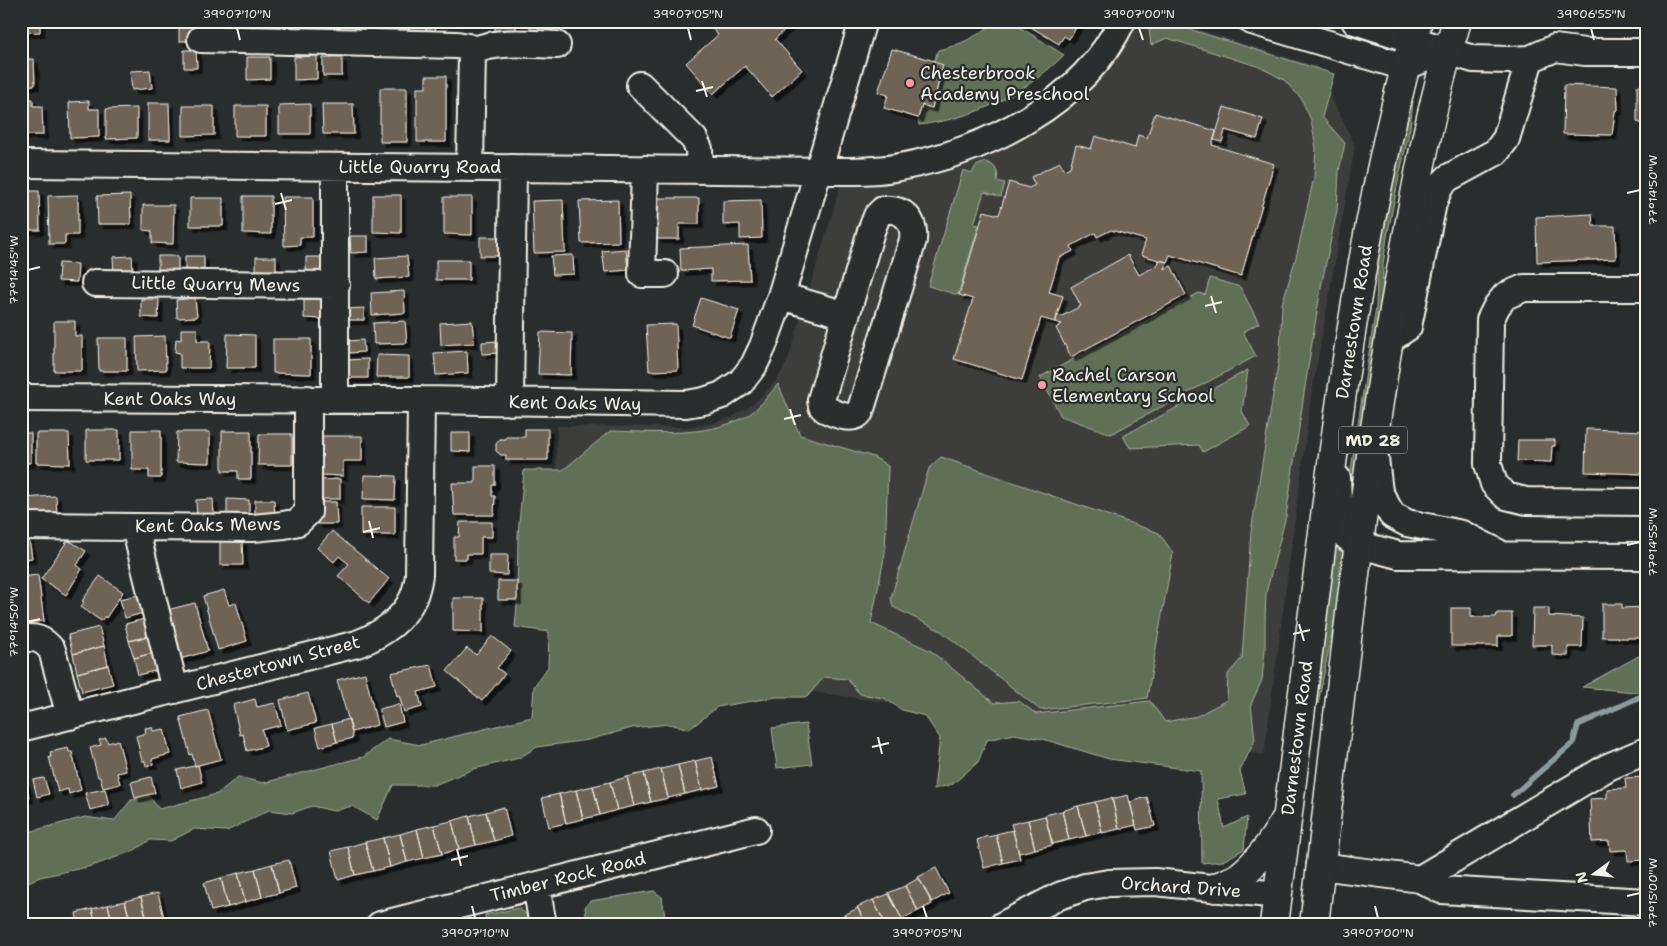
<svg xmlns="http://www.w3.org/2000/svg" width="1667" height="946" font-family="'Shantell Sans',sans-serif">
<style>
.built{fill:#3e3e3a}
.green{fill:#606f57;stroke:#aab0a0}
.lines{fill:none;stroke-linecap:round;stroke-linejoin:round}
.stream{stroke:#8d9b9e;stroke-width:5.5}
.building{fill:#6e6455;stroke:#f4f1e8;filter:url(#shadow)}
.minor-casing{stroke:#f4f1e8;stroke-width:30}
.major-casing{stroke:#f4f1e8;stroke-width:31}
.minor{stroke:#2a2d2e;stroke-width:26}
.major{stroke:#2a2d2e;stroke-width:28}
.ticks{fill:none;stroke:#f4f1e8;stroke-width:2}
.poi-dot{fill:#ff9aa2;stroke:#2a2d2e;stroke-width:2}
.labels{text-anchor:middle;stroke-width:4.5;stroke-linejoin:round;paint-order:stroke}
.shield{fill:#2a2d2e;stroke:#b7b6b0;stroke-width:1}
.shield-label{font-size:16px;font-weight:bold;fill:#f4f1e8}
.poi-label{font-size:18px;fill:#f4f1e8;stroke:#2a2d2e;text-anchor:start}
.street-label{font-size:18px;fill:#f4f1e8;stroke:#2a2d2e}
.neatline{fill:none;stroke:#f4f1e8;stroke-width:2}
.ticks-label{font-size:12px;text-anchor:middle;fill:#f4f1e8}
</style>
<defs>
<filter id="shadow"><feDropShadow dx="4.5" dy="4.5" stdDeviation="0" flood-color="#0009"/></filter>
</defs>
<rect width="100%" height="100%" fill="#2a2d2e"/>
<filter id="ink" filterUnits="userSpaceOnUse"><feTurbulence type="fractalNoise" baseFrequency=".02" numOctaves="2"/><feDisplacementMap in="SourceGraphic" scale="10" xChannelSelector="R" yChannelSelector="G"/><feConvolveMatrix kernelMatrix="1 2 1 2 8 2 1 2 1" color-interpolation-filters="sRGB"/></filter>
<g filter="url(#ink)">
<path class="built" d="M1135 21H1170L1316 66 1355 146 1311 398 1264 755 714 678 554 578 557 426 688 427 710 424 732 417 749 407 765 393 778 378 788 360 842 181 888 180 1102 72 1127 38Z"/>
<path class="green" d="M996 21H1010L1064 55C1023 95 976 118 919 125L918 117 922 105 932 108 942 74 934 62 938 50C959 46 980 35 996 21Z
M1148 21H1163L1334 74 1322 117 1345 143 1339 171 1337 210 1321 287 1306 380 1286 516 1266 593 1265 620V650L1262 680 1251 704 1255 740 1240 771 1246 794 1218 799 1224 828 1247 817 1244 849 1223 861 1202 863 1201 771 1109 759 1043 739 1014 734 987 740 978 762 953 784 934 789 940 738 925 716 902 710 884 698 860 694 847 679 824 677 807 697H776L717 707 690 729 669 724 632 728 588 740 537 747 519 758 474 769 434 785H393L377 820 352 806 334 811 312 806 292 813 269 810 227 831 194 829 171 841 150 840 133 851 92 866 40 877 21 885V834L85 817 114 821 131 800 149 796 159 809 217 794 238 777 263 783 363 757 388 739 421 745 532 717 534 686 548 667 549 632 515 627 517 605 518 534 524 470H563L610 431C655 432 704 438 745 417 758 410 769 395 778 384L800 435 874 457 888 466 885 553 871 623 931 651 994 703 1019 701 1036 714 1150 701 1165 722 1197 716 1227 700 1228 674 1242 658 1251 532 1280 352 1282 304 1297 254 1314 177 1316 148 1311 120 1301 98 1284 80 1260 67 1167 38 1151 45Z
M1413 101 1410 128 1399 177 1387 237 1383 265 1382 311 1350 512V476L1376 307 1378 250 1407 115 1411 102Z
M985 162C995 164 999 171 997 181L1005 183 1001 197 984 192 974 224 979 225 958 295 928 286 963 170 972 173 976 166Z
M1210 278 1240 287 1259 323 1243 332 1256 356 1111 434 1061 416 1040 377 1199 293 1205 295Z
M1248 370 1242 411 1250 426 1203 452 1199 445 1130 448 1123 436Z
M941 457 1159 533 1173 553 1147 698 1040 710 941 631 893 607 891 598 929 468Z
M1333 541 1348 552 1318 704 1313 703Z
M1646 652V693L1582 687Z
M806 724 812 764 777 768 772 728Z
M654 891 662 897 665 917 653 925H587L585 907 590 901Z
M519 908 527 915 529 925H486L485 915Z"/>
<g class="lines">
<path class="stream" d="M1513 795 1573 743 1578 725 1646 694"/>
</g>
<path class="building" d="M21 21H40V32L21 33Z
M227 21H246V35L227 34Z
M274 21H294V35L274 36Z
M323 21H357V36H323Z
M408 21H436L435 37 408 36Z
M495 21H516V37L495 36Z
M530 21H552V37H530Z
M706 21H794L775 39 802 70 772 97 745 66 713 94 686 63 718 35Z
M1021 21H1076L1079 23 1069 39 1064 36 1059 44Z
M179 22H198L197 41H179Z
M892 49 935 61 934 62 943 65 932 108 922 105 918 118 884 108 888 95 878 92Z
M184 50H196L197 68H184Z
M317 56V79L294 80V57Z
M247 57H270V79L247 80Z
M323 58H342V76H323Z
M21 59H34L35 85 21 86Z
M150 70 152 88 132 90 130 71Z
M426 76H446V142H417V88H426Z
M1564 85 1617 87 1618 110 1615 111 1612 135 1563 134Z
M1637 86 1646 87V135H1643V124L1637 122Z
M380 88H407V142H380Z
M21 99H33V106H42L43 135H21Z
M89 101V109H99V137L70 138 69 102Z
M148 103H169L170 140H148Z
M310 104V134H279V105Z
M322 104H353L354 134H323Z
M183 106H214V135L183 136Z
M235 106H266V136H235Z
M1224 107 1263 119 1257 139 1225 130 1222 142 1214 140Z
M137 108V138L106 139V109Z
M1155 113 1216 131 1212 145 1274 164 1241 276 1170 255 1167 262 1159 260 1141 255 1146 240 1111 230 1097 237 1095 233 1071 246 1073 251 1059 258 1049 292 1063 296 1055 322 1041 318 1022 380 954 359 973 299 959 295 984 211 999 215 1009 182 1029 188 1035 185 1031 177 1045 170 1060 162 1064 170 1070 167 1076 145 1091 149 1095 136 1135 148 1138 135 1147 138Z
M21 191H39L40 230H21Z
M78 195V235H65V244H49L48 196Z
M130 195 131 224H98L97 196Z
M373 195H401V233L373 232Z
M243 196H271V234L243 233Z
M283 197H313V237H300V245L284 246Z
M444 197H472V235L444 234Z
M190 198H223V226H190Z
M657 198H699V224H679V239H657Z
M563 200 565 252 534 253 532 201Z
M618 200 619 242 581 243 579 201Z
M761 200 762 238 740 239V224L723 225V201Z
M143 205H174L173 244 152 243V231L143 230Z
M1592 214 1593 226H1615L1616 259 1537 262 1536 217Z
M350 236H368V252L351 253Z
M480 237H499V256H480Z
M748 245 750 280 711 281V269L681 271 680 248Z
M626 249 628 270 605 272 602 251Z
M573 255 574 274 553 275 551 256Z
M1128 255 1139 275 1158 265 1159 260 1167 262 1165 269 1171 266 1186 295 1071 357 1056 328 1062 324 1055 322 1058 315 1062 316 1081 306 1071 287Z
M132 256 133 274 114 275 113 257Z
M158 256H178V275H158Z
M185 256H204V275H185Z
M407 256 409 277 376 279 375 258Z
M256 257H276V275L256 276Z
M306 257H324V276H306Z
M436 260H469V280H436Z
M59 263 78 264 77 282 58 281Z
M404 291 405 313 372 315 371 293Z
M195 298 197 317 177 318 176 300Z
M701 298 739 310 730 338 692 325Z
M141 299H159L158 318 141 317Z
M304 299H324L323 319 304 318Z
M364 308V320H346V309Z
M54 321H75V336H82V371H54Z
M405 321 407 343 374 344 373 323Z
M472 321 474 343 441 345 440 323Z
M676 324 678 370 649 371 646 325Z
M181 329H197V341H210L209 368H180V353L175 352 176 339 181 340Z
M540 332 572 333 571 375 538 374Z
M227 334 255 335V368H226Z
M165 336 166 370 137 371 136 337Z
M98 338H127V371H99Z
M273 339H311V374L273 373Z
M363 340 364 352 346 353V341Z
M499 341 500 353 482 354V342Z
M467 351 468 373 436 375 434 353Z
M377 355 409 356V377H376Z
M368 359V378H345V360Z
M525 429H548V460H506V455H501L496 451V444L500 439H506V437H525Z
M1586 429 1646 431V474L1585 472Z
M86 430H119V460H86Z
M132 430H161V478H149V470H132Z
M222 431H251V479H238V471H222Z
M177 432H210V463L176 462Z
M21 433H31V463H21Z
M36 433H69L70 464 36 463Z
M451 433H470V452L451 451Z
M259 434H292V465H258Z
M321 436H362V461H343V476L321 475Z
M1518 440H1555V446H1552L1551 462 1517 461Z
M475 466H495V485H492V496H495L494 515H454L452 483H475Z
M364 475 396 476 395 500 363 499Z
M340 479V499H321V480Z
M56 496 57 517 21 519V498Z
M213 499 214 517 197 518 196 500Z
M227 499 249 500V519H227Z
M255 500H274L275 518 255 519Z
M317 502H336L337 524H317Z
M361 507H395V535H361Z
M460 522H492V537H481V554H467V559H454V537H459Z
M332 531 389 579 369 603 338 576 349 564 339 556 334 562 317 548Z
M29 538 32 558 21 560V539Z
M68 540 86 551 77 565 82 569 66 595 41 579Z
M220 541H242L243 565H220Z
M489 555H508L507 575 489 574Z
M38 575 44 621 25 623 21 594V577Z
M100 576 123 592 106 618 105 616 101 621 81 607 84 602 82 601Z
M498 581H517V600H498Z
M224 590 229 605 236 603 247 641 218 650 203 596Z
M138 595 143 613 125 618 120 599Z
M453 598H483V632L453 631Z
M195 603 208 651 180 659 167 610Z
M1602 604H1622V608L1646 607V638H1618L1619 637H1602Z
M1451 608H1471V617H1496L1497 613H1512V636H1498V646H1451Z
M1533 608H1549V616L1583 618 1582 647H1568V656L1552 655V645H1532Z
M145 619 149 636 129 641 125 624Z
M99 627 104 646 73 654 68 635Z
M149 636 153 653 134 658 129 641Z
M492 636 511 651 497 668 505 674 482 701 447 671 467 648 476 655Z
M104 646 108 665 77 673 73 654Z
M153 653 158 670 138 675 134 658Z
M108 665 113 684 82 692 77 673Z
M431 665 437 687 418 692 422 707 404 712 399 695 397 696 391 673Z
M365 673 377 725 352 732 337 680Z
M308 693 316 723 287 730 280 700Z
M255 699 257 707 275 703 281 725 262 730 266 746 247 751 243 734 240 735 233 705Z
M399 704 403 722 384 727 379 709Z
M208 710 221 759 195 766 192 754 190 755 180 717Z
M349 719 353 738 337 742 332 724Z
M332 724 337 742 320 747 315 728Z
M152 727 153 731 164 729 170 754 152 759 153 764 146 766 145 761H142L136 736 146 733 145 728Z
M106 738 108 743 118 740 126 771 117 773 120 784 103 788 100 777H98L90 748 101 745 99 740Z
M68 748 69 752H72L81 790 69 794 68 789 58 792 49 757H51L50 752Z
M712 757 719 786 702 790 695 761Z
M695 761 702 790 685 794 678 765Z
M198 765 202 782 181 788 177 770Z
M678 765 685 794 668 798 661 769Z
M661 769 668 798 651 802 644 773Z
M644 773 651 802 634 806 627 777Z
M151 777 155 793 135 798 131 782Z
M627 777 634 806 617 810 610 782Z
M1646 777V860L1628 861 1627 850 1610 851 1609 841 1592 842 1590 799 1607 798V789L1626 788 1625 778Z
M44 778 49 794 37 797 33 780Z
M25 781 29 798 21 801V782Z
M610 782 617 810 600 815 593 786Z
M593 786 600 815 583 819 576 790Z
M105 789 109 805 90 810 85 793Z
M576 790 583 819 566 823 559 794Z
M559 794 566 823 549 827 542 798Z
M1128 795 1136 825 1119 829 1112 799Z
M1147 797 1155 826 1137 830 1130 802Z
M1112 798 1119 829 1102 833 1095 802Z
M1095 802 1102 832 1086 836 1078 806Z
M1078 806 1086 836 1069 840 1062 811Z
M504 807 511 836 494 841 486 812Z
M1062 811 1069 840 1052 844 1045 815Z
M486 812 494 841 476 845 469 816Z
M469 816 476 845 459 849 452 821Z
M1045 816 1053 845 1035 849 1028 820Z
M1028 820 1035 849 1019 853 1011 824Z
M452 821 459 849 442 854 434 825Z
M434 825 442 854 424 858 417 829Z
M417 829 424 858 407 862 400 834Z
M1013 830 1020 859 1003 863 996 834Z
M400 834 407 862 390 867 383 838Z
M996 835 1003 863 984 868 977 840 988 836V837Z
M383 838 390 867 373 871 365 842Z
M365 842 373 871 355 875 348 847Z
M348 847 355 875 338 880 331 851Z
M289 860 296 888 279 893 272 864Z
M272 864 279 893 262 897 255 869Z
M936 868 949 893 932 902 918 877Z
M255 869 262 897 245 902 238 873Z
M238 873 245 902 228 907 221 878Z
M221 878 228 907 211 911 204 883Z
M919 878 932 904 918 911 905 886Z
M905 886 918 911 902 919 888 893Z
M158 893 165 922 148 925 141 897Z
M889 894 902 919 892 925H886L873 900Z
M141 897 148 925H131L125 901Z
M873 900 886 925H866L857 907Z
M125 901 131 925H113L108 905Z
M108 905 113 925H96L92 909Z
M858 908 866 925H846L842 916Z
M92 909 96 925H78L76 913Z
M843 918 846 925 827 924 835 921 836 922Z"/>
<g class="lines">
<defs>
<path id="minor" d="M1252 21 1405 67 1426 58
M1355 21 1473 59 1509 60 1530 59 1555 48 1585 52H1646
M201 39 457 45 468 47 472 51 470 168
M472 51C499 40 528 44 557 45
M640 85 694 139 699 149 700 170
M21 164 839 171C860 171 880 171 900 167 986 151 1083 103 1122 21
M645 169 642 274H665
M883 210C904 208 915 220 913 240L860 412C853 422 835 414 825 409L822 406 821 400 871 231 877 216Z
M95 283 336 285
M1646 288H1524L1505 296 1497 306 1490 320 1488 464 1494 484 1506 496 1526 501 1646 502
M781 296 846 315
M1389 340 1408 327 1433 203 1440 186 1448 178 1496 152 1506 139 1530 59
M21 398 421 400 686 404 704 401 722 395 741 382 754 365 763 346 781 296 863 21
M335 399V167
M510 402 513 168
M1375 458 1379 492 1392 515 1407 523 1462 534 1497 552
M1337 478C1338 491 1337 527 1346 536 1355 546 1385 551 1398 555L1646 556
M21 526 253 528 284 525 298 522 308 512V399
M135 527 175 690
M21 639C35 636 43 639 52 650L70 716
M21 728 357 644C381 635 402 622 413 598 416 591 418 582 419 575L421 400
M1320 866 1420 879 1441 890 1646 902
M1420 879 1608 767 1646 751
M536 886 543 925
M380 925 756 830
M1003 925 1059 896 1085 887 1109 883 1155 882 1278 895"/>
<path id="major" d="M1215 888C1223 884 1233 881 1240 876 1259 861 1272 843 1284 822
M1274 925C1291 794 1306 663 1323 532 1345 360 1370 188 1418 21
M1314 925C1338 718 1359 510 1395 304 1412 209 1428 113 1457 21"/>
</defs>
<use href="#minor" class="minor-casing"/>
<use href="#major" class="major-casing"/>
<use href="#minor" class="minor"/>
<use href="#major" class="major"/>
</g>
</g>
<path class="ticks" d="M237 28 240 40M688 28 691 40M1139 28 1143 40M1591 28 1594 40M702 81 707 97M696 91 713 87M281 193 286 210M1627 193 1640 190M275 204 292 200M28 270 40 267M1211 296 1216 313M1205 306 1222 302M790 409 795 425M784 419 801 415M369 521 373 538M363 532 380 528M1627 545 1640 542M28 622 40 619M1299 624 1304 641M1293 634 1310 630M878 737 882 754M872 747 889 743M457 849 461 866M451 860 468 856M1627 896 1640 893M472 906 475 918M923 906 927 918M1375 906 1378 918"/>
<g class="poi-dot">
<circle cx="910" cy="83" r="5"/>
<circle cx="1042" cy="385" r="5"/>
</g>
<g class="labels">
<rect class="shield" x="1339" y="426.5" width="68" height="27" rx="4"/>
<g class="shield-label">
<text x="1373" y="446">MD 28</text>
</g>
<g class="poi-label">
<text x="920" y="79">Chesterbrook<tspan x="920" dy="21">Academy Preschool</tspan></text>
<text x="1052" y="381">Rachel Carson<tspan x="1052" dy="21">Elementary School</tspan></text>
</g>
<g class="street-label">
<text x="420" y="173">Little Quarry Road</text>
<text transform="translate(216 284) rotate(1)" y="6">Little Quarry Mews</text>
<text transform="translate(1354 322) rotate(-81)" y="6">Darnestown Road</text>
<text x="170" y="405">Kent Oaks Way</text>
<text transform="translate(575 403) rotate(1)" y="6">Kent Oaks Way</text>
<text transform="translate(208 525) rotate(-1)" y="6">Kent Oaks Mews</text>
<text transform="translate(278 663) rotate(-15)" y="6">Chestertown Street</text>
<text transform="translate(1297 738) rotate(-83)" y="6">Darnestown Road</text>
<text transform="translate(568 877) rotate(-14)" y="6">Timber Rock Road</text>
<text transform="translate(1181 887) rotate(4)" y="6">Orchard Drive</text>
</g>
</g>
<rect width="1667" height="946" fill="none" stroke="#2a2d2e" stroke-width="55"/>
<g transform="translate(1594 874) rotate(255)" stroke="#2a2d2e" stroke-width="4" paint-order="stroke">
<path d="M0-4L9 19L0 12L-9 19Z" fill="#f4f1e8"/>
<text y="-8" font-size="14" font-weight="bold" text-anchor="middle" fill="#f4f1e8">N</text>
</g>
<rect x="28" y="28" width="1612" height="890" class="neatline"/>
<g class="ticks-label">
<text x="237" y="18">39°07'10"N</text>
<text x="688" y="18">39°07'05"N</text>
<text x="1139" y="18">39°07'00"N</text>
<text x="1591" y="18">39°06'55"N</text>
<text transform="translate(1653 190) rotate(-90)" y="4">77°14'50"W</text>
<text transform="translate(14 270) rotate(-90)" y="4">77°14'45"W</text>
<text transform="translate(1653 542) rotate(-90)" y="4">77°14'55"W</text>
<text transform="translate(14 622) rotate(-90)" y="4">77°14'50"W</text>
<text transform="translate(1653 893) rotate(-90)" y="4">77°15'00"W</text>
<text x="475" y="937">39°07'10"N</text>
<text x="927" y="937">39°07'05"N</text>
<text x="1378" y="937">39°07'00"N</text>
</g>
</svg>
